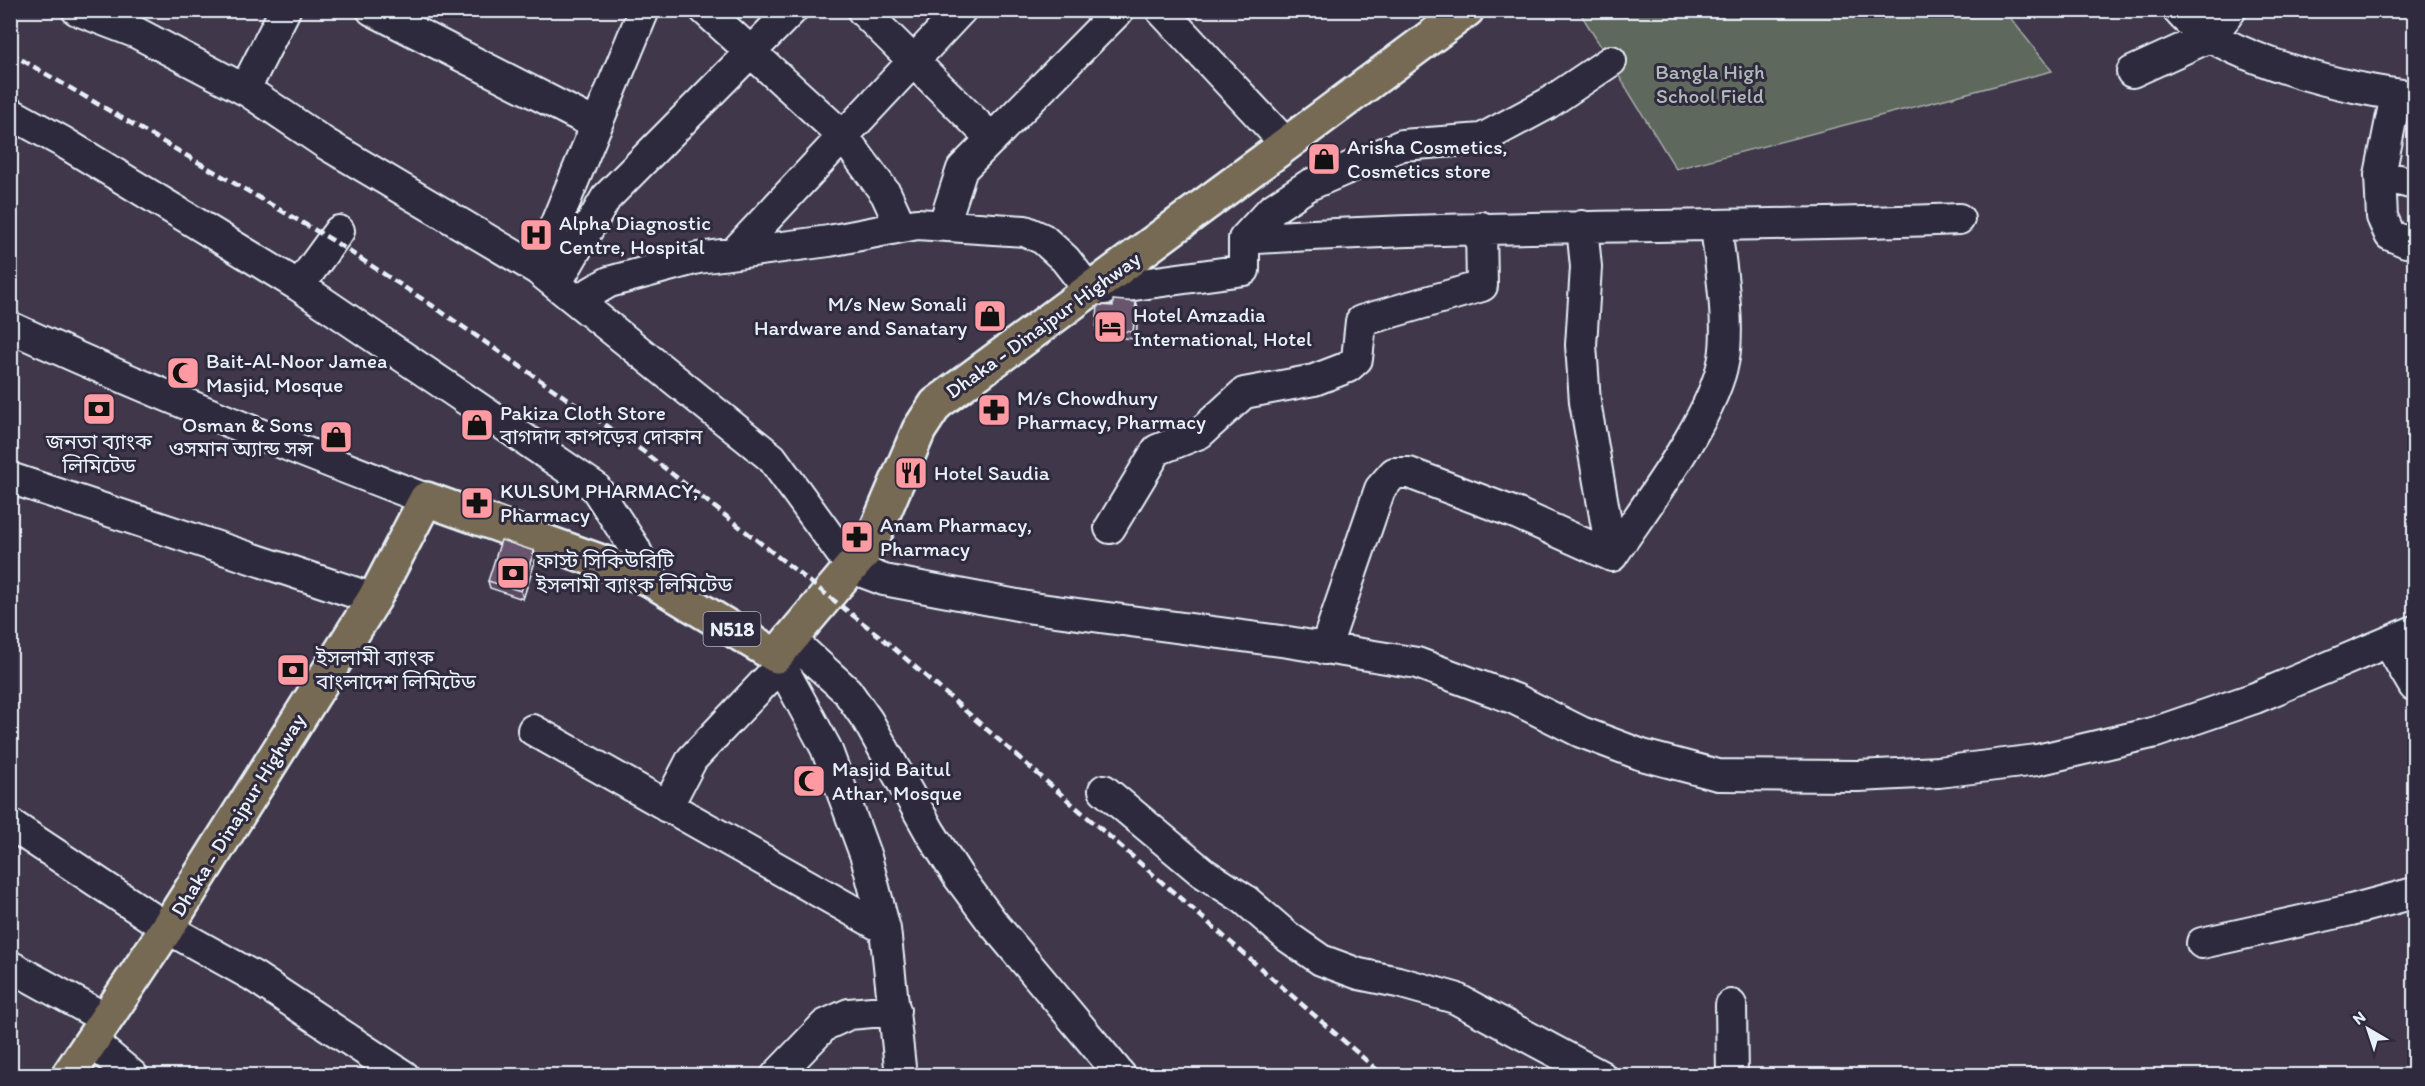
<svg xmlns="http://www.w3.org/2000/svg" width="2425" height="1086" font-family="Itim,'Noto Sans Bengali',sans-serif">
<style>
.green{fill:#5f675b;stroke:#a4acaa;stroke-width:1.5}
.lines{fill:none;stroke-linecap:round;stroke-linejoin:round}
.minor-casing{stroke:#e8f1f8;stroke-width:34}
.highway-casing{stroke:#e8f1f8;stroke-width:38}
.minor{stroke:#2f2a3d;stroke-width:30}
.highway{stroke:#776a54;stroke-width:33}
.rail{stroke:#e8f1f8;stroke-width:4.5;stroke-dasharray:9 4.5;stroke-linecap:butt}
.wall{fill:#5a495e;stroke:#e8f1f8;stroke-width:1.5}
.shaded-wall{fill:#4a3c4c;stroke:#e8f1f8;stroke-width:1.5}
.building{fill:#69556d;stroke:#e8f1f8;stroke-width:1.5}
.labels{text-anchor:middle;stroke-width:6;stroke-linejoin:round;paint-order:stroke}
.shield{fill:#2f2a3d;stroke:#b0b5c0;stroke-width:1.5}
.shield-label{font-size:20px;font-weight:bold;fill:#e8f1f8}
.park-label{font-size:21px;fill:#b1bab9;stroke:#2f2a3d}
.poi-label{font-size:21px;fill:#e8f1f8;stroke:#2f2a3d;text-anchor:start}
.street-label{font-size:21px;fill:#e8f1f8;stroke:#2f2a3d}
</style>
<rect width="100%" height="100%" fill="#40374b"/>
<filter id="ink" filterUnits="userSpaceOnUse"><feTurbulence type="fractalNoise" baseFrequency=".0167" numOctaves="2"/><feDisplacementMap in="SourceGraphic" scale="12" xChannelSelector="R" yChannelSelector="G"/><feConvolveMatrix kernelMatrix="1 2 1 2 8 2 1 2 1" color-interpolation-filters="sRGB"/></filter>
<g filter="url(#ink)">
<path class="green" d="M1579 11H2005L2052 71 1676 169Z"/>
<g class="lines">
<defs>
<path id="minor" d="M77 10 137 33 249 92 326 144 537 269 772 458 852 568 884 580 1033 608 1288 642 1417 663 1515 699 1581 732 1642 755 1718 775 1858 776 1939 772 2037 760 2156 732 2255 698 2414 631
M372 10 597 125
M705 10 843 136 886 194 901 227
M862 10 992 139
M1161 10 1287 145
M2178 10C2213 56 2357 93 2414 96
M2132 72 2211 36 2231 10
M245 89 285 10
M2396 95 2380 175 2414 184
M10 113 63 142 299 286 595 487 634 547 649 579
M2380 175 2382 217 2390 235 2406 242
M944 224 962 169 1119 10
M1582 226 1586 267 1581 345 1585 402 1612 556
M1244 239 1271 210 1309 185 1402 145 1482 139 1547 104 1611 61
M734 253 961 10
M537 269 644 10
M556 284 606 198 792 10
M299 286 339 231
M578 300 609 282 698 258 829 241 917 224 1025 231 1043 239 1065 259 1090 291 1244 270V239C1483 223 1720 229 1959 219
M10 327C147 390 286 446 426 499
M10 478 374 599
M1110 528 1157 450 1200 433 1244 393 1314 380 1348 367 1357 359 1361 321 1482 286 1481 227
M789 638 847 691 868 721 930 832 958 876 993 923 1121 1076
M2388 642 2414 686
M1325 649 1380 489 1394 473H1409L1518 514 1612 556C1646 505 1714 417 1724 358 1730 319 1720 265 1716 225
M776 656 826 748 866 857 885 929 901 1076
M533 730 885 929
M1104 790 1202 872 1244 899 1288 937 1321 960 1359 974 1398 982 1455 998 1601 1076
M667 807 692 759 782 664
M10 824 167 928 253 976 404 1076
M2202 943 2351 910 2414 893
M10 966 106 1019
M1731 1005 1732 1076
M91 1041 133 1076
M776 1076 825 1025 849 1014 895 1010"/>
<path id="highway" d="M68 1076 167 928 374 599 426 499 649 579 776 656 870 545 919 430 936 404 1467 10"/>
</defs>
<use href="#minor" class="minor-casing"/>
<use href="#highway" class="highway-casing"/>
<use href="#minor" class="minor"/>
<use href="#highway" class="highway"/>
<path class="rail" d="M10 53 332 240 433 306 644 452 882 638 1384 1076"/>
</g>
<path class="wall" d="M1136 302 1138 309 1136 339 1098 336 1096 329 1113 306Z
M534 551 536 558 523 599 490 588 488 581Z"/>
<path class="shaded-wall" d="M1136 302 1138 309 1136 339 1133 332Z
M534 551 536 558 523 599 521 591Z"/>
<path class="building" d="M1113 300 1136 302 1133 332 1096 329 1098 305 1113 306Z
M501 540 534 551 521 591 488 581Z"/>
</g>
<defs>
<symbol id="shop-square" viewBox="-11 -11 22 22"><rect x="-9" y="-9" width="18" height="18" rx="4" fill="#ff9aa2" stroke="#2f2a3d"/><path d="M-5-2.5h2.3a2.7 3.5 0 0 1 5.4 0H5L5.5 6h-11ZM-1.5-2.5h3a1.5 2.3 0 0 0-3 0Z" fill="#111"/></symbol>
<symbol id="hospital-square" viewBox="-11 -11 22 22"><rect x="-9" y="-9" width="18" height="18" rx="4" fill="#ff9aa2" stroke="#2f2a3d"/><path d="M-5-5h3v3.5h4V-5h3V5h-3V1.5h-4V5h-3Z" fill="#111"/></symbol>
<symbol id="hotel-square" viewBox="-11 -11 22 22"><rect x="-9" y="-9" width="18" height="18" rx="4" fill="#ff9aa2" stroke="#2f2a3d"/><path d="M-6-4.5h1.5V1H6V5H4.5V3h-9V5H-6ZM-4 0a1.8 1.8 0 1 1 3.6 0ZM.5 0V-2.5h3Q6-2.5 6 0Z" fill="#111"/></symbol>
<symbol id="mosque-square" viewBox="-11 -11 22 22"><rect x="-9" y="-9" width="18" height="18" rx="4" fill="#ff9aa2" stroke="#2f2a3d"/><path d="M3.5-4.9A6 6 0 1 0 3.5 4.9A5 5 0 1 1 3.5-4.9Z" fill="#111"/></symbol>
<symbol id="bank-square" viewBox="-11 -11 22 22"><rect x="-9" y="-9" width="18" height="18" rx="4" fill="#ff9aa2" stroke="#2f2a3d"/><path d="M-6-4H6V4H-6ZM0-2.3a2.3 2.3 0 1 0 0 4.6a2.3 2.3 0 1 0 0-4.6Z" fill="#111"/></symbol>
<symbol id="pharmacy-square" viewBox="-11 -11 22 22"><rect x="-9" y="-9" width="18" height="18" rx="4" fill="#ff9aa2" stroke="#2f2a3d"/><path d="M-2-6h4v4h4v4h-4v4h-4v-4h-4v-4h4Z" fill="#111"/></symbol>
<symbol id="restaurant-square" viewBox="-11 -11 22 22"><rect x="-9" y="-9" width="18" height="18" rx="4" fill="#ff9aa2" stroke="#2f2a3d"/><path d="M-5-6h1v4h1v-4h1v4h1v-4h1v5L-1.5 .5V6h-2V.5L-5-1ZM5-6V6H3V1.5H1.5Q1.5-4 5-6Z" fill="#111"/></symbol>
</defs>
<g fill-rule="evenodd">
<use href="#shop-square" x="1305" y="140" width="38" height="38"/>
<use href="#hospital-square" x="517" y="216" width="38" height="38"/>
<use href="#shop-square" x="971" y="297" width="38" height="38"/>
<use href="#hotel-square" x="1091" y="308" width="38" height="38"/>
<use href="#mosque-square" x="164" y="354" width="38" height="38"/>
<use href="#bank-square" x="80" y="390" width="38" height="38"/>
<use href="#pharmacy-square" x="975" y="391" width="38" height="38"/>
<use href="#shop-square" x="458" y="406" width="38" height="38"/>
<use href="#shop-square" x="317" y="418" width="38" height="38"/>
<use href="#restaurant-square" x="892" y="454" width="38" height="38"/>
<use href="#pharmacy-square" x="458" y="484" width="38" height="38"/>
<use href="#pharmacy-square" x="838" y="518" width="38" height="38"/>
<use href="#bank-square" x="494" y="554" width="38" height="38"/>
<use href="#bank-square" x="274" y="651" width="38" height="38"/>
<use href="#mosque-square" x="790" y="762" width="38" height="38"/>
</g>
<g class="labels">
<rect class="shield" x="703.5" y="612" width="57" height="34" rx="4.5"/>
<g class="shield-label">
<text x="732" y="636">N518</text>
</g>
<g class="park-label">
<text x="1710" y="79">Bangla High<tspan x="1710" dy="24">School Field</tspan></text>
</g>
<g class="poi-label">
<text x="1347" y="154">Arisha Cosmetics,<tspan x="1347" dy="24">Cosmetics store</tspan></text>
<text x="559" y="230">Alpha Diagnostic<tspan x="559" dy="24">Centre, Hospital</tspan></text>
<text x="967" y="311" text-anchor="end">M/s New Sonali<tspan x="967" dy="24">Hardware and Sanatary</tspan></text>
<text x="1133" y="322">Hotel Amzadia<tspan x="1133" dy="24">International, Hotel</tspan></text>
<text x="206" y="368">Bait-Al-Noor Jamea<tspan x="206" dy="24">Masjid, Mosque</tspan></text>
<text x="1017" y="405">M/s Chowdhury<tspan x="1017" dy="24">Pharmacy, Pharmacy</tspan></text>
<text x="500" y="420">Pakiza Cloth Store<tspan x="500" dy="24">বাগদাদ কাপড়ের দোকান</tspan></text>
<text x="313" y="432" text-anchor="end">Osman &amp; Sons<tspan x="313" dy="24">ওসমান অ্যান্ড সন্স</tspan></text>
<text x="99" y="449" text-anchor="middle">জনতা ব্যাংক<tspan x="99" dy="24">লিমিটেড</tspan></text>
<text x="934" y="480">Hotel Saudia</text>
<text x="500" y="498">KULSUM PHARMACY,<tspan x="500" dy="24">Pharmacy</tspan></text>
<text x="880" y="532">Anam Pharmacy,<tspan x="880" dy="24">Pharmacy</tspan></text>
<text x="536" y="568">ফাস্ট সিকিউরিটি<tspan x="536" dy="24">ইসলামী ব্যাংক লিমিটেড</tspan></text>
<text x="316" y="665">ইসলামী ব্যাংক<tspan x="316" dy="24">বাংলাদেশ লিমিটেড</tspan></text>
<text x="832" y="776">Masjid Baitul<tspan x="832" dy="24">Athar, Mosque</tspan></text>
</g>
<g class="street-label">
<text transform="translate(1043 325) rotate(-36)" y="7">Dhaka - Dinajpur Highway</text>
<text transform="translate(238 815) rotate(-58)" y="7">Dhaka - Dinajpur Highway</text>
</g>
</g>
<rect width="2425" height="1086" fill="none" stroke="#2f2a3d" stroke-width="36"/>
<rect x="18" y="18" width="2389" height="1050" fill="none" stroke="#e8f1f8" stroke-width="2" filter="url(#ink)"/>
<g transform="translate(2368 1029) rotate(321)" stroke="#2f2a3d" stroke-width="4.5" paint-order="stroke">
<path d="M0-4.5L10 22L0 15L-10 22Z" fill="#e8f1f8"/>
<text y="-9" font-size="16" font-weight="bold" text-anchor="middle" fill="#e8f1f8">N</text>
</g>
</svg>
